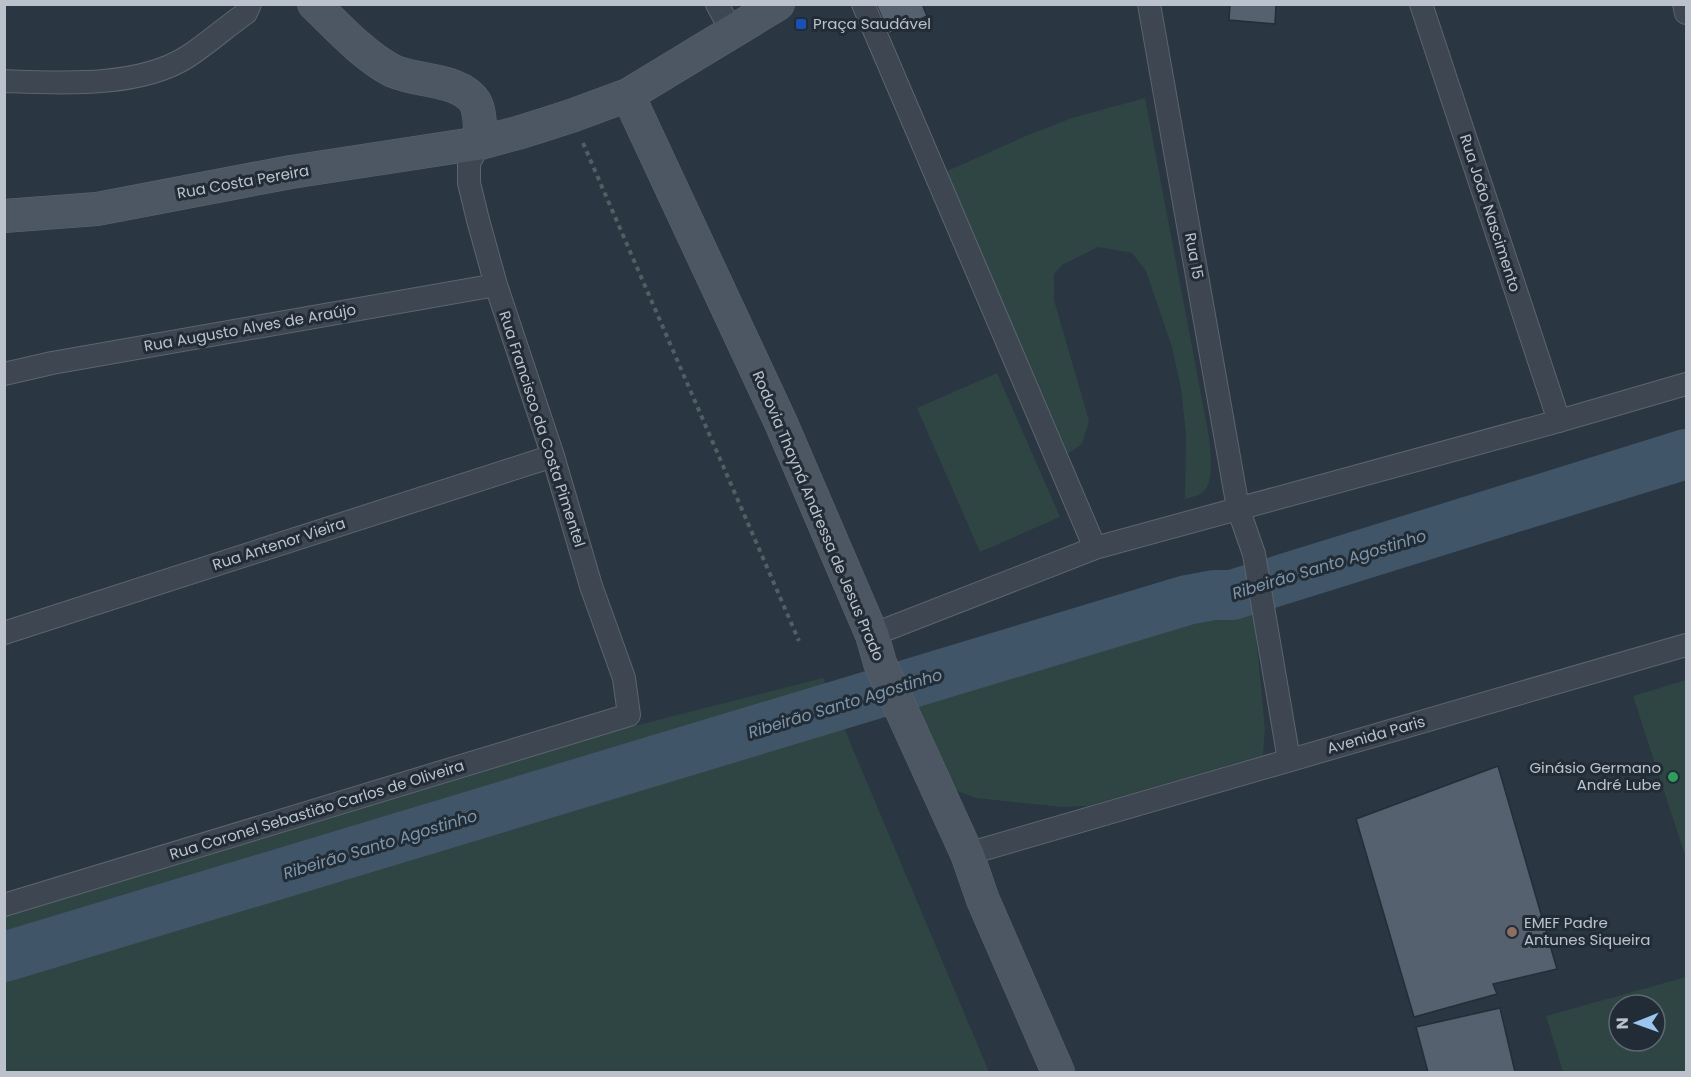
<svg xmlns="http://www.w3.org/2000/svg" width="1691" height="1077" font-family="Poppins,sans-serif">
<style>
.green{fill:#2f4544;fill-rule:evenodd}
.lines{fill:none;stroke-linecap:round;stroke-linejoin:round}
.river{stroke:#415568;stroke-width:50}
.building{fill:#55616e;stroke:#242e38;stroke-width:1.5}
.street-casing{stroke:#5c656e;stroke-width:24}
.secondary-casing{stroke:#5c656e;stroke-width:34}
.path{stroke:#4e6162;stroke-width:4;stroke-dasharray:4.5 4.5;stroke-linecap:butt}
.street{stroke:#3e4751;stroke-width:22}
.secondary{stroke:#4c5763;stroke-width:33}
.transit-dot{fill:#1a4fb4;stroke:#222c36;stroke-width:2}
.leisure-dot{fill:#2e9e5b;stroke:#222c36;stroke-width:2}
.education-dot{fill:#8d6e63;stroke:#222c36;stroke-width:2}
.labels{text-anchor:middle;stroke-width:6;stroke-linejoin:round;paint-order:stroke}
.poi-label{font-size:15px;fill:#bbc2cb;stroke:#222c36;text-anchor:start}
.street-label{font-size:15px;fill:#bbc2cb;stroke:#222c36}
.water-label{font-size:16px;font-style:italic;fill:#7e96aa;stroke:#222c36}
</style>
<rect width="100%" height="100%" fill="#2a3641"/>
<path class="green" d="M1145 98 1209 437C1210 451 1215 483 1203 492 1199 496 1191 497 1185 499L1186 434 1181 389 1172 347 1146 271 1132 253 1098 247 1062 265 1054 274V300L1089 421 1082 444 1057 461 936 176 1028 135 1072 118Z
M997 373 1060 517 980 552 917 408Z
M1244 590 1255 625 1265 730 1263 755 1088 806 1062 807 976 798 952 789 904 685 1187 600C1206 596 1227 597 1244 590Z
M823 678 989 1072H5L4 917 403 785Z
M1686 680V858L1633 696Z
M1686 977V1072H1563L1546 1016ZM1619 1005H1655V1041H1619Z"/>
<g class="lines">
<path class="river" d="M4 957 1187 600 1214 595H1232L1686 454"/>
</g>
<path class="building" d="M876 4H922L927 16 889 34Z
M1230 4H1276L1275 24 1229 20Z
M1498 766 1557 969 1493 984 1497 994 1414 1017 1356 819Z
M1500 1008 1515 1072H1428L1416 1027Z"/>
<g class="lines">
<defs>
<path id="street" d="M717 4 732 32
M863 4 1095 548
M1149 4 1238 508 1254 554 1289 760
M1421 4 1559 421
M1684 4 1686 13
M4 81C60 83 138 88 187 57 207 44 226 27 246 13L250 4
M4 374 52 363 496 285
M4 633 553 456
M872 635 1095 548 1559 421 1686 384
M967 854 1686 645
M4 905 629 715 624 678 591 586 553 456 496 285 478 220 469 183V163L480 143"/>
<path id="secondary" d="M314 4C337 26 363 55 391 70 414 82 460 78 475 102 481 113 480 131 480 143
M628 95 781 423 872 635 880 663 967 854 983 900 1058 1072
M4 216 97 209 291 172 480 143 521 132 571 116 628 95 778 4"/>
</defs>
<use href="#street" class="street-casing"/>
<use href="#secondary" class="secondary-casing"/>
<path class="path" d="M583 143 799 641"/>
<use href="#street" class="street"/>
<use href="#secondary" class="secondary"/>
</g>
<rect class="transit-dot" x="795" y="18" width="12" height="12" rx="3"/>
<circle class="leisure-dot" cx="1673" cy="777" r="6"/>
<circle class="education-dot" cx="1512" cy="932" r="6"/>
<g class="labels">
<g class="poi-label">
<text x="813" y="29">Praça Saudável</text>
<text x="1661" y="773" text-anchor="end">Ginásio Germano<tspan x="1661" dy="17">André Lube</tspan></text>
<text x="1524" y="928">EMEF Padre<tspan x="1524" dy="17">Antunes Siqueira</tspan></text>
</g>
<g class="street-label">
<text transform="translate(243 182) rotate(-10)" y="5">Rua Costa Pereira</text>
<text transform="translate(1490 213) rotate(72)" y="5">Rua João Nascimento</text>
<text transform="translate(1194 256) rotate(80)" y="5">Rua 15</text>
<text transform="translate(250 328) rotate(-10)" y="5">Rua Augusto Alves de Araújo</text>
<text transform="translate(542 429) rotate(72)" y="5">Rua Francisco da Costa Pimentel</text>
<text transform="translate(818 516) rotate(67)" y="5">Rodovia Thayná Andressa de Jesus Prado</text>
<text transform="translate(279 544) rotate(-18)" y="5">Rua Antenor Vieira</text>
<text transform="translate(1376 735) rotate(-16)" y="5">Avenida Paris</text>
<text transform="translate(317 810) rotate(-17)" y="5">Rua Coronel Sebastião Carlos de Oliveira</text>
</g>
<g class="water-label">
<text transform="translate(1329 564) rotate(-17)" y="6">Ribeirão Santo Agostinho</text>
<text transform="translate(845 703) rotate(-17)" y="6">Ribeirão Santo Agostinho</text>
<text transform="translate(380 844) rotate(-17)" y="6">Ribeirão Santo Agostinho</text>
</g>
</g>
<rect width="1691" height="1077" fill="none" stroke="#bbc2cb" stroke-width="12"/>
<g transform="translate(1637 1023) rotate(269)"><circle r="28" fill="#222c36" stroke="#5f6872" stroke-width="1.5"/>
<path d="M0-4.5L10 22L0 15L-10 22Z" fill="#9bc4ef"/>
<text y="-9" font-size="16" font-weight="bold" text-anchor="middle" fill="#bbc2cb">N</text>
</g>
</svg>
